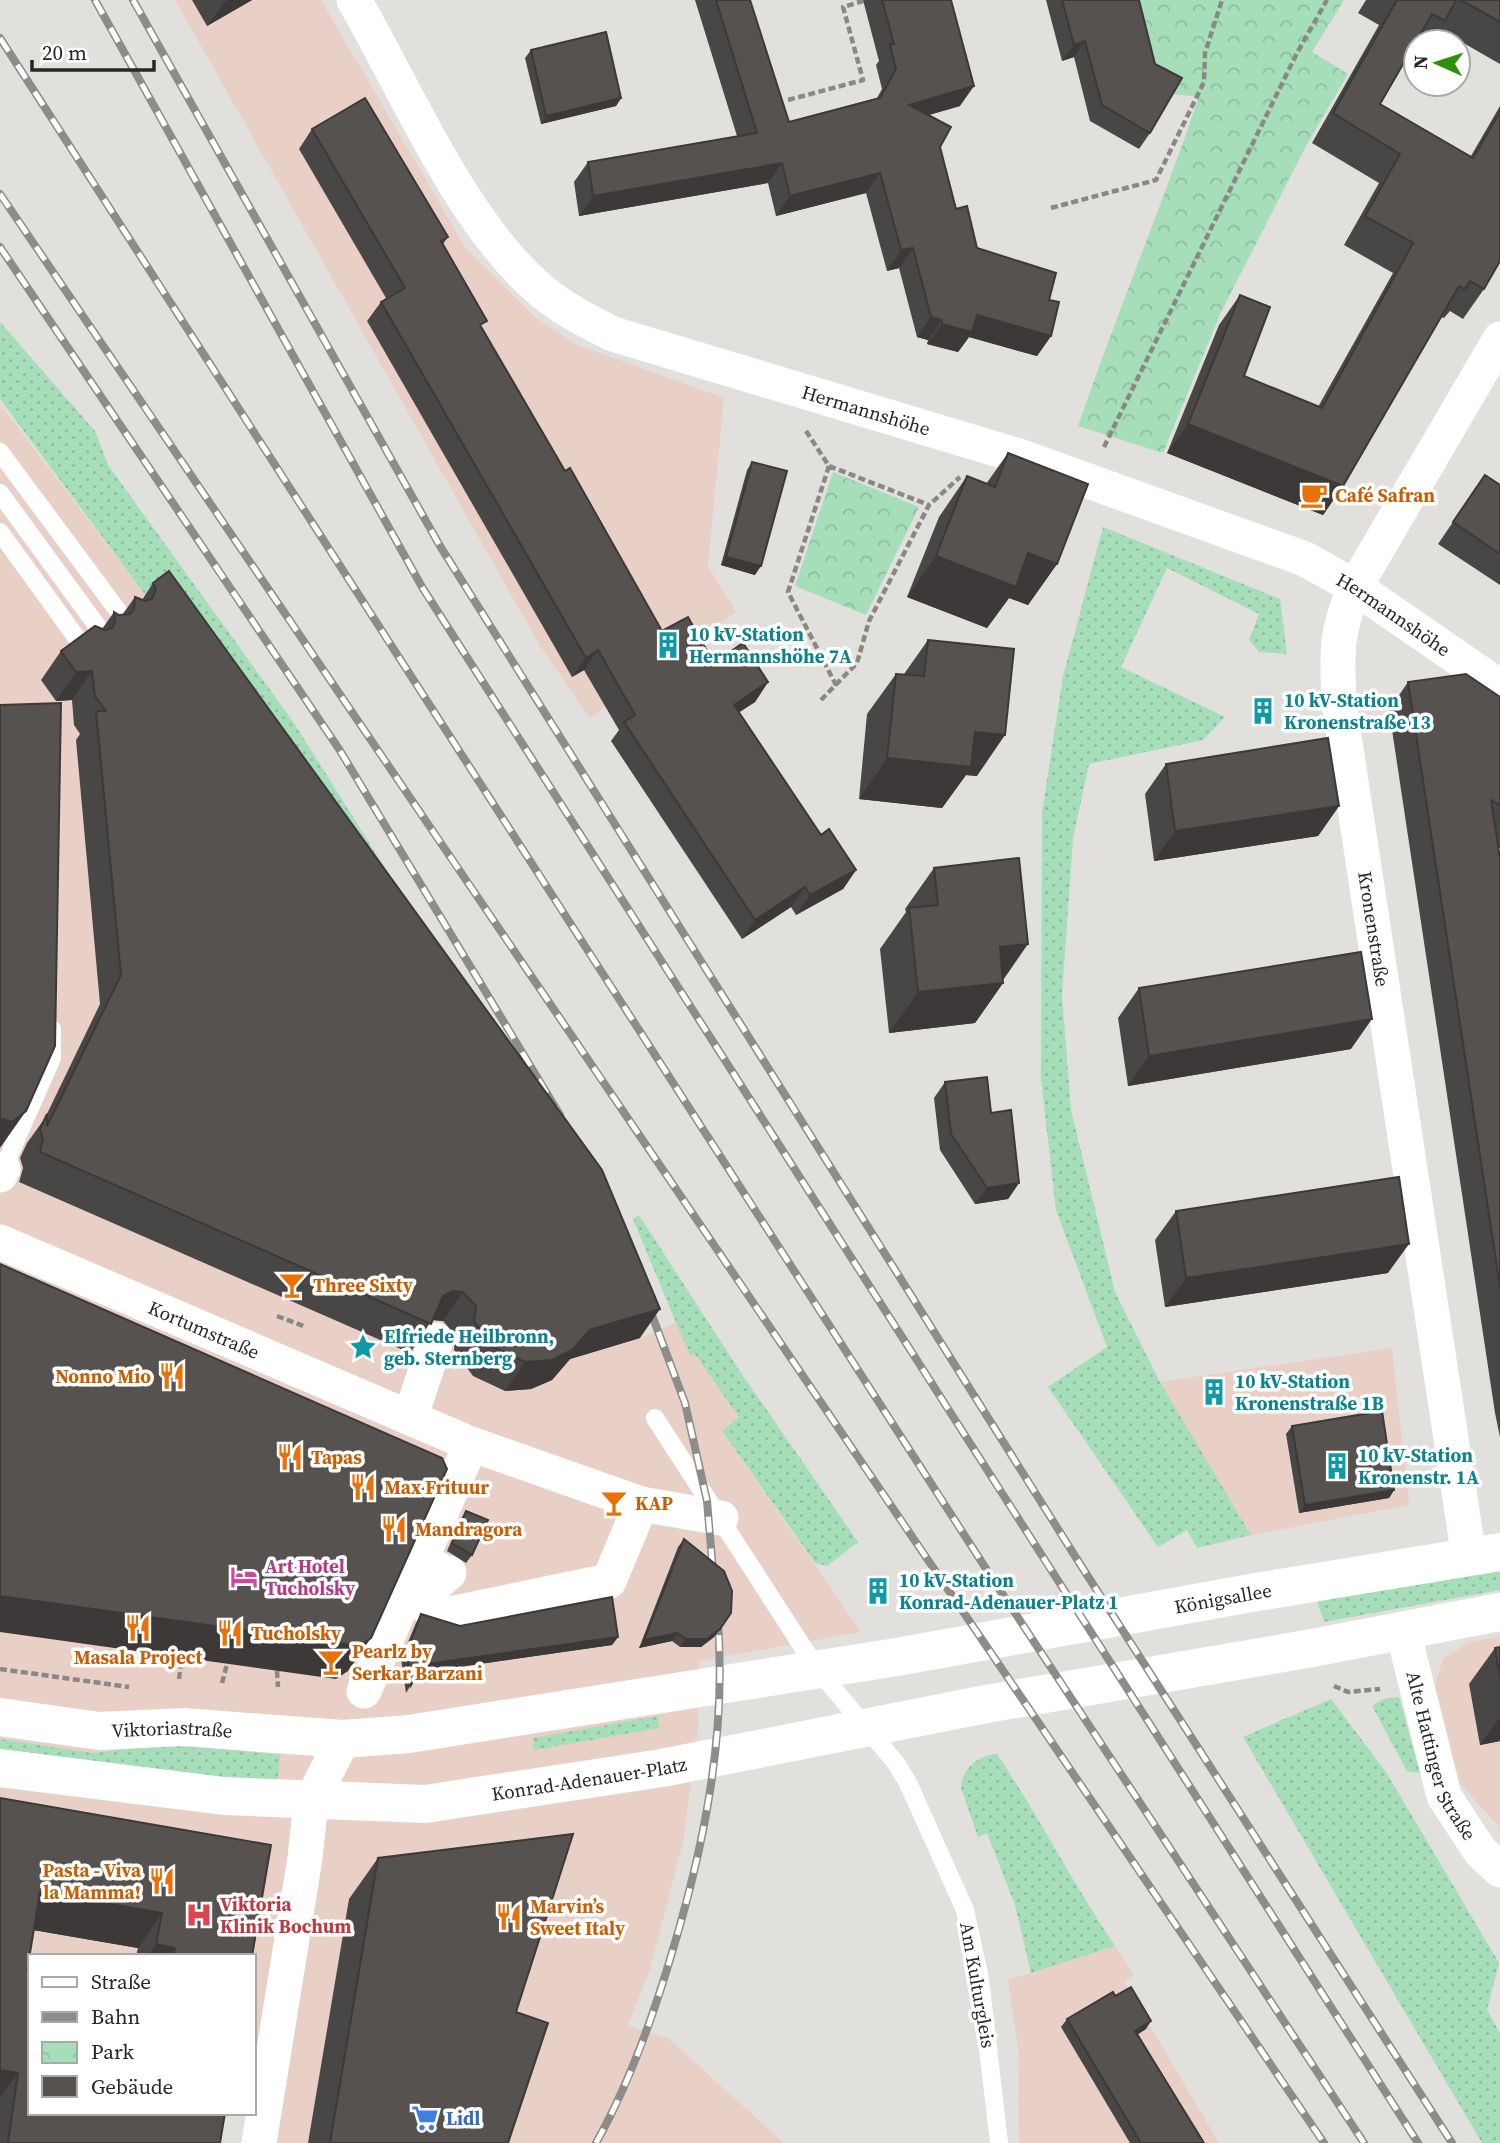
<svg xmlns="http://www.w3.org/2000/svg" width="1500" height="2143" font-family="'Source Serif 4',serif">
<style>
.commercial{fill:#e8d0c7}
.grass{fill:url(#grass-dots)}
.park{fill:url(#park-crowns)}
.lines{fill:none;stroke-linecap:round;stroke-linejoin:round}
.path{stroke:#898885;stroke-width:4.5;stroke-dasharray:7 3.5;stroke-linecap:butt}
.lane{stroke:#fff;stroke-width:18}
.street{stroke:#fff;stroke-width:35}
.primary{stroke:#fff;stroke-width:38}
.rail-casing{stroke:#8d8c89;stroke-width:8}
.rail{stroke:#fff;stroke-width:5;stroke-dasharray:16;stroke-linecap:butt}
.wall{fill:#494745}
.shaded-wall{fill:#3c3938}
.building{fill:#555250;stroke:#3c3938;stroke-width:2}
.labels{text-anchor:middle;stroke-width:7;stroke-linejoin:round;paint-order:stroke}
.street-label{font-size:19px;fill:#282726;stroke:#fff}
.food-label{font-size:19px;font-weight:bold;fill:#c56008;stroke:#fff;text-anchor:start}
.culture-label{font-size:19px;font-weight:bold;fill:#0d838f;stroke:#fff;text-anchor:start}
.hotel-label{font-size:19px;font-weight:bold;fill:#b23c85;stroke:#fff;text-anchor:start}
.health-label{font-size:19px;font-weight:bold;fill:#be3a42;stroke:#fff;text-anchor:start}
.shop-label{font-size:19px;font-weight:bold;fill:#366cbe;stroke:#fff;text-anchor:start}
</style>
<defs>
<pattern id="grass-dots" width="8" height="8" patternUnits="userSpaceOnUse" patternTransform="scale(1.75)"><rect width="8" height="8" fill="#a5deb9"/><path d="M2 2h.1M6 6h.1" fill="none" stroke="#8ebe9f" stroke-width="1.8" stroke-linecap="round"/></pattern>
<pattern id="park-crowns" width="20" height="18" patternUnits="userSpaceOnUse" patternTransform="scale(1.75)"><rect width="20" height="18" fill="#a5deb9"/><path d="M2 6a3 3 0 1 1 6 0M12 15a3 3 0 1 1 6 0" fill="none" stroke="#8ebe9f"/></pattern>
</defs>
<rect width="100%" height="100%" fill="#e1e0dc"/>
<path class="commercial" d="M175 0H321L467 250 537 319 575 344 724 398 708 566 736 612 590 718 540 646Z
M0 404 149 600 640 1338 677 1322 690 1356 694 1353 740 1417 722 1431 861 1632 699 1661 698 1728 683 1842 650 1969 628 2026 668 2038 784 2143H259L254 2101V1956H30V1961L10 1958 0 1924Z
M1392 1348 1409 1505 1251 1535 1160 1382Z
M1500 1637V1828L1460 1783 1435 1685 1443 1659 1469 1642Z
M1115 1946 1134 1975 1124 1982 1219 2143H1019L1018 2049 1008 1980Z"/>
<path class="grass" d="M0 322 95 431 108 465 294 723 461 989 149 600 0 399Z
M1103 527 1280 599 1287 654 1259 652 1249 640 1259 614 1167 568 1121 667 1225 717 1203 740 1089 764 1073 838 1062 995 1071 1110 1115 1292 1160 1382 1251 1535 1197 1548 1187 1530 1158 1547 1048 1387 1107 1347 1056 1210 1041 1079 1042 813 1063 676Z
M639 1215 741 1373 858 1542 827 1566 815 1563 722 1431 739 1417 694 1353 690 1356 633 1219Z
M1500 1569V1590L1324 1622 1317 1601Z
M1399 1697 1420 1773 1407 1771 1372 1706 1383 1699Z
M1331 1699 1386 1772 1499 1963 1487 2010 1500 2033V2143H1482L1243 1737Z
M657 1716 660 1728 534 1750 533 1738Z
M0 1739 93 1753 171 1744 280 1755 278 1779H218L0 1754Z
M997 1754C1039 1816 1073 1884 1115 1946L1031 1973 1015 1905 987 1833 978 1837 961 1788C962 1768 979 1755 997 1754Z"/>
<path class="park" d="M1124 0H1344L1312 52 1348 74 1306 146 1221 312 1163 453 1078 426C1116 316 1161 208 1199 97L1171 94 1144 80Z
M833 472 919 507 866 615 795 586Z"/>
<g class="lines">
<path class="path" d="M788 100 863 80 843 7 863 1
M1051 208 1156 180 1204 82 1205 53 1222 0
M806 431 829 466 929 505
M1104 447 1297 53 1327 0
M829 466 788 592 836 685
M821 700 857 663 869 621 929 505 960 477
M277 1316 306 1327
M0 1669 129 1687
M277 1671 278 1687
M179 1679 182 1657
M222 1683 227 1664
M1334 1686 1348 1692 1380 1689"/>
<path class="lane" d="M0 452 124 619
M0 493 103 634
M0 532 84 648
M3 1169 52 1058V1029
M655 1418 817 1669 896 1763 908 1783 965 1910 980 1979 999 2143"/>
<g class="street">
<path id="s1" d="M354 0C405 88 460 219 536 286 559 307 585 320 613 334L1019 456 1305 559 1355 587 1500 687"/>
<path d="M0 1175 3 1169"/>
<path id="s2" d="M0 1242 471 1444 641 1504 721 1518"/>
<path d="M410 1418 436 1340"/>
<path d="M1469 1557 1339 703C1337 654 1335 633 1355 587L1500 339"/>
<path d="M437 1568 438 1582 449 1573"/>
<path d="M426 1606 450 1614 609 1581 641 1504"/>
<path id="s3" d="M1403 1631 1444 1796 1480 1851 1500 1870"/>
<path d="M364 1691 471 1444"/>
<path d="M259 2143 305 1858 311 1802 343 1739"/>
</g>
<g class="primary">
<path id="s4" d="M0 1717 99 1731 183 1727 343 1739 409 1734 897 1657 1251 1593 1500 1552"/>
<path id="s5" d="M0 1768 224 1796 425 1804 662 1768 986 1704 1307 1649 1500 1612"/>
</g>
<defs>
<path id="rail" d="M95 0 422 587 1418 2143
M133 0 440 546 1080 1564 1452 2143
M0 38 992 1578 1364 2143
M0 194 1324 2143
M0 247 339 749 560 1115
M647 1302 685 1403 707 1501 714 1583
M596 2143C629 2084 652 2020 671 1956 705 1844 728 1728 717 1611"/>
</defs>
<use href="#rail" class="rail-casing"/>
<use href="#rail" class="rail"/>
</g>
<path class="wall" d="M192 0H252L207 26Z
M695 0H750L789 122 877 98 882 89 876 65 879 61 863 0H951L960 106 928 115 940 147 956 209 977 248 1049 300 1051 336 1037 356 969 337 958 352 927 344 928 340 917 337 899 268 887 271 866 193 776 216 768 183 579 216 574 182 588 162 737 136Z
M1046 0H1139L1150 133 1139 149 1090 121 1074 57 1062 61Z
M1366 0H1500V64L1439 29 1430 42H1416V46L1414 45 1380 104 1471 156 1500 106V261L1484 289 1463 319 1450 311 1444 318 1441 317 1343 486 1323 515 1167 453 1219 325 1240 295 1244 376 1318 407 1393 273 1344 245 1379 183 1312 143 1379 25 1358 13Z
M531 50 621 98 616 106 541 124 525 58Z
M312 129 448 237 443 244 482 328 565 471 662 631 714 663 768 682 755 702 739 712 821 835 856 870 843 889 796 915 791 907 742 939 611 741 619 730 584 670 572 677 367 321 381 302 386 298 299 149Z
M1008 453 1057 564 1028 605 1009 598 987 628 907 597 939 517 967 476 986 484Z
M752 462 755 575 721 565 747 470Z
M1485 475 1500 485V585L1438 544Z
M153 583 640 1338 570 1359 552 1380 531 1389 505 1391 473 1376 454 1350 455 1335 443 1321 432 1320 410 1353 19 1182 23 1168 20 1158 27 1143 45 1118 100 1004 76 740 80 734 74 725 72 700 56 701 41 680 61 651 102 629 114 612 119 615H122L135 597 142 600Z
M928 640 977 776 966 775 942 808 859 799 867 714 896 674H904Z
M1408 682 1500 697V848L1498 847 1500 858V1437L1495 1413 1389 710Z
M1166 764 1339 806 1318 836 1154 861 1145 794Z
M934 868 1003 980V983L975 1023 889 1033 880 949 906 912 905 909Z
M1139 988 1351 1049 1128 1086 1118 1018Z
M945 1082 991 1113 1019 1183 1008 1199 975 1204 940 1150 934 1098Z
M1176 1211 1388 1273 1165 1307 1155 1240Z
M1292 1426 1394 1490 1389 1498 1299 1513 1286 1434Z
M466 1511 472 1555 466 1563 447 1551 461 1519Z
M684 1539 731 1613 714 1637 701 1647H680L672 1641 639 1648 678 1547Z
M421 1614 460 1626 618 1637 612 1645 417 1673 411 1685 406 1693 401 1659 416 1623Z
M1500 1647V1741L1480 1745 1469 1684 1495 1648Z
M0 1798 252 1956H136L138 1948 34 1930 27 1971 30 2113 220 2143H0Z
M378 1858 516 2012 508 2143H308L349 1899Z
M1115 1996 1146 2029 1138 2034 1204 2143H1130L1061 2027 1067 2019Z"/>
<path class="shaded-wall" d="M228 0H252L207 26 224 3Z
M1085 41 1074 57 1062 61 1074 45Z
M974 86 960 106 895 125 909 105Z
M621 98 616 106 541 124 546 116Z
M782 163 768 183 579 216 593 196Z
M880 173 866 193 776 216 790 196Z
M913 248 899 268 887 271 901 250Z
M977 315 1051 336 1037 356 969 337 958 352 927 344 942 324Z
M931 317 942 320 928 340 917 337Z
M1188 424 1343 486 1323 515 1167 453Z
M1028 553 1057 564 1028 605 1009 598 987 628 907 597 936 556Z
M726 557 761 566 755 575 721 565Z
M598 650 584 670 572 677 586 658Z
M92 671 72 700 56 701 76 672Z
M768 682 755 702 720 725 734 705Z
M975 732 1005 735 977 776 966 775 942 808 859 799 887 758Z
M1339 806 1318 836 1154 861 1175 831Z
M856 870 843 889 796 915 810 895Z
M805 887 791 907 742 939 755 920Z
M1028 944 1001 983H1003L975 1023 889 1033 918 992 1000 947Z
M1372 1019 1351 1049 1128 1086 1149 1056Z
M26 1111 0 1148V1118Z
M1019 1183 1008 1199 975 1204 987 1188Z
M1409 1244 1388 1273 1165 1307 1186 1278Z
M453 1291 463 1292 443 1321 433 1320 443 1296Z
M660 1309 640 1338 570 1359 552 1380 531 1389 505 1391 525 1362 590 1330Z
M1394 1490 1389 1498 1299 1513 1305 1505Z
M0 1596 371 1638 348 1671 336 1679 0 1632Z
M720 1629 714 1637 701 1647H680L686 1639Z
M677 1633 672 1641 639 1648 644 1640Z
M618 1637 612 1645 415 1673 421 1665Z
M1500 1717V1741L1480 1745Z
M40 1892 162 1913 138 1948 15 1927Z
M156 1944 175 1948 169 1956H148Z
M1151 2021 1146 2029 1130 2039 1135 2031Z
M0 2070 18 2073 0 2098Z"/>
<path class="building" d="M716 0H750L789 122 880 98 896 69 890 45 894 44 882 0H951L974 86 909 105 951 127 940 147 956 209 967 206 977 248 1056 273 1049 300 1059 302 1051 336 977 315 972 332 942 324V320L931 317 913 248 901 250 880 173 790 196 782 163 593 196 588 162 757 133Z
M1062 0H1139L1155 64 1182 78 1150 133 1102 105 1085 41 1074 45Z
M1397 0H1456L1445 21 1432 14 1380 104 1473 158 1500 112V261L1484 289 1470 281 1465 289 1459 286 1343 486 1188 424 1240 295 1270 307 1244 376 1322 408 1413 243 1365 216 1400 154 1333 113Z
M1461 0H1500V22Z
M606 32 621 98 546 116 531 50Z
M365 98 448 237 441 241 487 321 480 325 565 471 570 468 662 631 688 617 714 663 743 643 768 682 734 705 821 835 829 829 856 870 810 895 805 887 755 920 624 722 635 715 598 650 586 658 381 302 405 288 312 129Z
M1008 453 1088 484 1057 564 1028 553 1016 587 936 556 967 476 995 487Z
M752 462 787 471 761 566 726 557Z
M1485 475 1500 485V554L1453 522Z
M169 571 602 1170 660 1309 590 1330 572 1350 552 1360 525 1362 494 1347 474 1321 476 1306 463 1292 453 1291 443 1296 431 1324 40 1152 43 1139 40 1129 47 1114V1126L121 975 96 711H106L95 696 92 671 76 672 61 651 95 626 105 630 112 628 115 623 114 612 119 615 130 614 134 609 135 597 145 601 152 599 156 589 153 583Z
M928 640 1014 649 1005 735 975 732 971 767 887 758 896 674 924 676Z
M1466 674 1500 697V806L1491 800 1500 858V1287L1408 682Z
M61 703 55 1046 26 1111 12 1122 0 1118V705Z
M1328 738 1339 806 1175 831 1166 764Z
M1019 858 1028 944 1000 947 1003 983 918 992 909 908 938 905 934 868Z
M1361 952 1372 1019 1149 1056 1139 988Z
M987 1077 991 1113 1011 1110 1019 1183 987 1188 951 1134 945 1082Z
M1399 1177 1409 1244 1186 1278 1176 1211Z
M0 1264 442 1458 447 1469 371 1638 359 1646 0 1596Z
M1382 1411 1394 1490 1305 1505 1292 1426Z
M466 1511 488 1520 472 1555 452 1543Z
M684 1539 724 1571 732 1591 731 1613 720 1629 707 1639H686L677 1633 644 1640Z
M612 1597 618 1637 421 1665 411 1685 407 1651 421 1614 460 1626Z
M1500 1647V1678L1495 1648Z
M0 1798 271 1845 252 1956H173L175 1948 156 1944 162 1913 40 1892 27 1971H30V2113H225L220 2143H8L18 2073 0 2070Z
M573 1834 516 2012 548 2023 508 2143H330L378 1858Z
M1131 1987 1151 2021 1135 2031 1204 2143H1141L1067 2019 1113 1992 1115 1996Z"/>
<defs>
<symbol id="cafe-bare" viewBox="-9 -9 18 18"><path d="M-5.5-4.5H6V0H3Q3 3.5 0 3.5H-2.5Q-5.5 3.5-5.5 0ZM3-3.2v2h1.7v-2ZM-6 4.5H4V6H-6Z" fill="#e8710a" stroke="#fff" stroke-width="2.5" paint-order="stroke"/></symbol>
<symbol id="building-bare" viewBox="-9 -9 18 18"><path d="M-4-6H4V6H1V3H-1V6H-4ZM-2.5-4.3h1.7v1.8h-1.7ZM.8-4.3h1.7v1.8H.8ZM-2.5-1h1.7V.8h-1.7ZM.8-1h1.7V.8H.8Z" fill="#0f9aa8" stroke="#fff" stroke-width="2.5" paint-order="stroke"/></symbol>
<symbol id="bar-bare" viewBox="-9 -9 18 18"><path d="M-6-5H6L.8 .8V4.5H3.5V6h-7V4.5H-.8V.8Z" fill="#e8710a" stroke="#fff" stroke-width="2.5" paint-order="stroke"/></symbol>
<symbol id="sight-bare" viewBox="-9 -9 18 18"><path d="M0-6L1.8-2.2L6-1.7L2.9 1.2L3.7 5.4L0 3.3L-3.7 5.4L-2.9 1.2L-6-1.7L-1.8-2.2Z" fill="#0f9aa8" stroke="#fff" stroke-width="2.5" paint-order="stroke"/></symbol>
<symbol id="restaurant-bare" viewBox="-9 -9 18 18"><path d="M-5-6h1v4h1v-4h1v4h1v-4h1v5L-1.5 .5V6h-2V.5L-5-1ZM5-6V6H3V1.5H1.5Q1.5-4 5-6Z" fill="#e8710a" stroke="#fff" stroke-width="2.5" paint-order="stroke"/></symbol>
<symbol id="hotel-bare" viewBox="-9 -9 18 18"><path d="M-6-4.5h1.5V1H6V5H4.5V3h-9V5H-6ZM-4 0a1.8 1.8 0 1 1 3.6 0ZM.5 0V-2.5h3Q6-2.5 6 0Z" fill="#d1479c" stroke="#fff" stroke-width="2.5" paint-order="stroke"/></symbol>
<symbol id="hospital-bare" viewBox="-9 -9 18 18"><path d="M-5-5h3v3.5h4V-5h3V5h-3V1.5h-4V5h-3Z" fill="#e0444e" stroke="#fff" stroke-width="2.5" paint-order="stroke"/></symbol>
<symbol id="supermarket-bare" viewBox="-9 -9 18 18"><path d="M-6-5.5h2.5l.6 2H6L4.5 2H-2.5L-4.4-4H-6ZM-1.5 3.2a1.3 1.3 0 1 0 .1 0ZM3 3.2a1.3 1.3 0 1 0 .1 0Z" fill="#3f7fe0" stroke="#fff" stroke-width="2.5" paint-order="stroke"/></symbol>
</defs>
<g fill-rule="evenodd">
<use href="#cafe-bare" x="1295" y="476" width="38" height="38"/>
<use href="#building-bare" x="649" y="626" width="38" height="38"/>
<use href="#building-bare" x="1244" y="692" width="38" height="38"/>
<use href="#bar-bare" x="273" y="1266" width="38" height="38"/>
<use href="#sight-bare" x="344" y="1328" width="38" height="38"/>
<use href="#restaurant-bare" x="153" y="1357" width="38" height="38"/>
<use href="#building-bare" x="1195" y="1373" width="38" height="38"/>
<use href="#restaurant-bare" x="271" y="1438" width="38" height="38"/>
<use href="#building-bare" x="1318" y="1447" width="38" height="38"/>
<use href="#restaurant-bare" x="344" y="1468" width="38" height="38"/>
<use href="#bar-bare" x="595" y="1484" width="38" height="38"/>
<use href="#restaurant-bare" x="375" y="1510" width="38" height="38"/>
<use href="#hotel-bare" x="225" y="1558" width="38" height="38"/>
<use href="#building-bare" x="859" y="1572" width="38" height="38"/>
<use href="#restaurant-bare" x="119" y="1609" width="38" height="38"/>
<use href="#restaurant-bare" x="211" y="1614" width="38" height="38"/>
<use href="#bar-bare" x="312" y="1643" width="38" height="38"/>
<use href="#restaurant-bare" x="143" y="1862" width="38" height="38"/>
<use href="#hospital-bare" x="180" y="1896" width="38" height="38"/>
<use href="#restaurant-bare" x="490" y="1898" width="38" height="38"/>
<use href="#supermarket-bare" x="406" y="2099" width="38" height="38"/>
</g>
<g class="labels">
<g class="street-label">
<text dy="7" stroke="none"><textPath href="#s1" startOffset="696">Hermannshöhe</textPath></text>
<text dy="7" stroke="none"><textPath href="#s1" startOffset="1264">Hermannshöhe</textPath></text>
<text transform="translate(1374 929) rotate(81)" y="7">Kronenstraße</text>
<text dy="7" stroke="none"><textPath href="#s2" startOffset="222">Kortumstraße</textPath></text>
<text dy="7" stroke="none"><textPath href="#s4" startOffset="1236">Königsallee</textPath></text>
<text dy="7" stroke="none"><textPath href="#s4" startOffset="173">Viktoriastraße</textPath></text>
<text dy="7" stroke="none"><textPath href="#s3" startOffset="131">Alte Hattinger Straße</textPath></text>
<text dy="7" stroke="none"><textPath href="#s5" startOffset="593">Konrad-Adenauer-Platz</textPath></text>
<text transform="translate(978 1985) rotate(80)" y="7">Am Kulturgleis</text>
</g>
<g class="food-label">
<text x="1335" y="502">Café Safran</text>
<text x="313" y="1292">Three Sixty</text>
<text x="151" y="1383" text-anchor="end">Nonno Mio</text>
<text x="311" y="1464">Tapas</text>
<text x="384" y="1494">Max Frituur</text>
<text x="635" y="1510">KAP</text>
<text x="415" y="1536">Mandragora</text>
<text x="251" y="1640">Tucholsky</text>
<text x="352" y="1658">Pearlz by<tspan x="352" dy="22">Serkar Barzani</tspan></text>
<text x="138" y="1664" text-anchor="middle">Masala Project</text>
<text x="141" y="1877" text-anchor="end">Pasta - Viva<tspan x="141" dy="22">la Mamma!</tspan></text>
<text x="530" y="1913">Marvin’s<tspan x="530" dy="22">Sweet Italy</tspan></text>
</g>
<g class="culture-label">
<text x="689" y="641">10 kV-Station<tspan x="689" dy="22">Hermannshöhe 7A</tspan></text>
<text x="1284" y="707">10 kV-Station<tspan x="1284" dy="22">Kronenstraße 13</tspan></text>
<text x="384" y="1343">Elfriede Heilbronn,<tspan x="384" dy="22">geb. Sternberg</tspan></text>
<text x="1235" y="1388">10 kV-Station<tspan x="1235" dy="22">Kronenstraße 1B</tspan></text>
<text x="1358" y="1462">10 kV-Station<tspan x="1358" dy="22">Kronenstr. 1A</tspan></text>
<text x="899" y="1587">10 kV-Station<tspan x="899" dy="22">Konrad-Adenauer-Platz 1</tspan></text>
</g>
<g class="hotel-label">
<text x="265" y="1573">Art Hotel<tspan x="265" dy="22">Tucholsky</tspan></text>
</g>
<g class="health-label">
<text x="220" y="1911">Viktoria<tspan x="220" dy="22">Klinik Bochum</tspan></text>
</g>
<g class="shop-label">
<text x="446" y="2125">Lidl</text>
</g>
</g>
<rect x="28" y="1954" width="228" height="161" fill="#ffffff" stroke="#a9a9a8" stroke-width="2"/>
<rect x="42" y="1977" width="35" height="10" fill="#ffffff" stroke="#a9a9a8" stroke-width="2"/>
<text x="91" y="1989" font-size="21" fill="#282726">Straße</text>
<rect x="42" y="2012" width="35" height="10" fill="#8d8c89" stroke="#a9a9a8" stroke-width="2"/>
<text x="91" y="2024" font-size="21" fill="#282726">Bahn</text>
<rect x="42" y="2042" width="35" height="21" fill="url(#park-crowns)" stroke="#a9a9a8" stroke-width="2"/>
<text x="91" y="2059" font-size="21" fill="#282726">Park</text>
<rect x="42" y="2076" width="35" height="21" fill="#555250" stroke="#a9a9a8" stroke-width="2"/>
<text x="91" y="2094" font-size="21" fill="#282726">Gebäude</text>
<g transform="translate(1437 63) rotate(273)"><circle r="33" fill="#ffffff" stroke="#a9a9a8" stroke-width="2"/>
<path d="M0-5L12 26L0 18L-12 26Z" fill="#2f900b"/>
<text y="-10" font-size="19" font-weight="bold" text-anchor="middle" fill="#282726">N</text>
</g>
<path d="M32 60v10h122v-10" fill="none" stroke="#282726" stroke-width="3.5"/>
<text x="42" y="60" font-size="21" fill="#282726" stroke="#ffffff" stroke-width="5" paint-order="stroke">20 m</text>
</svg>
